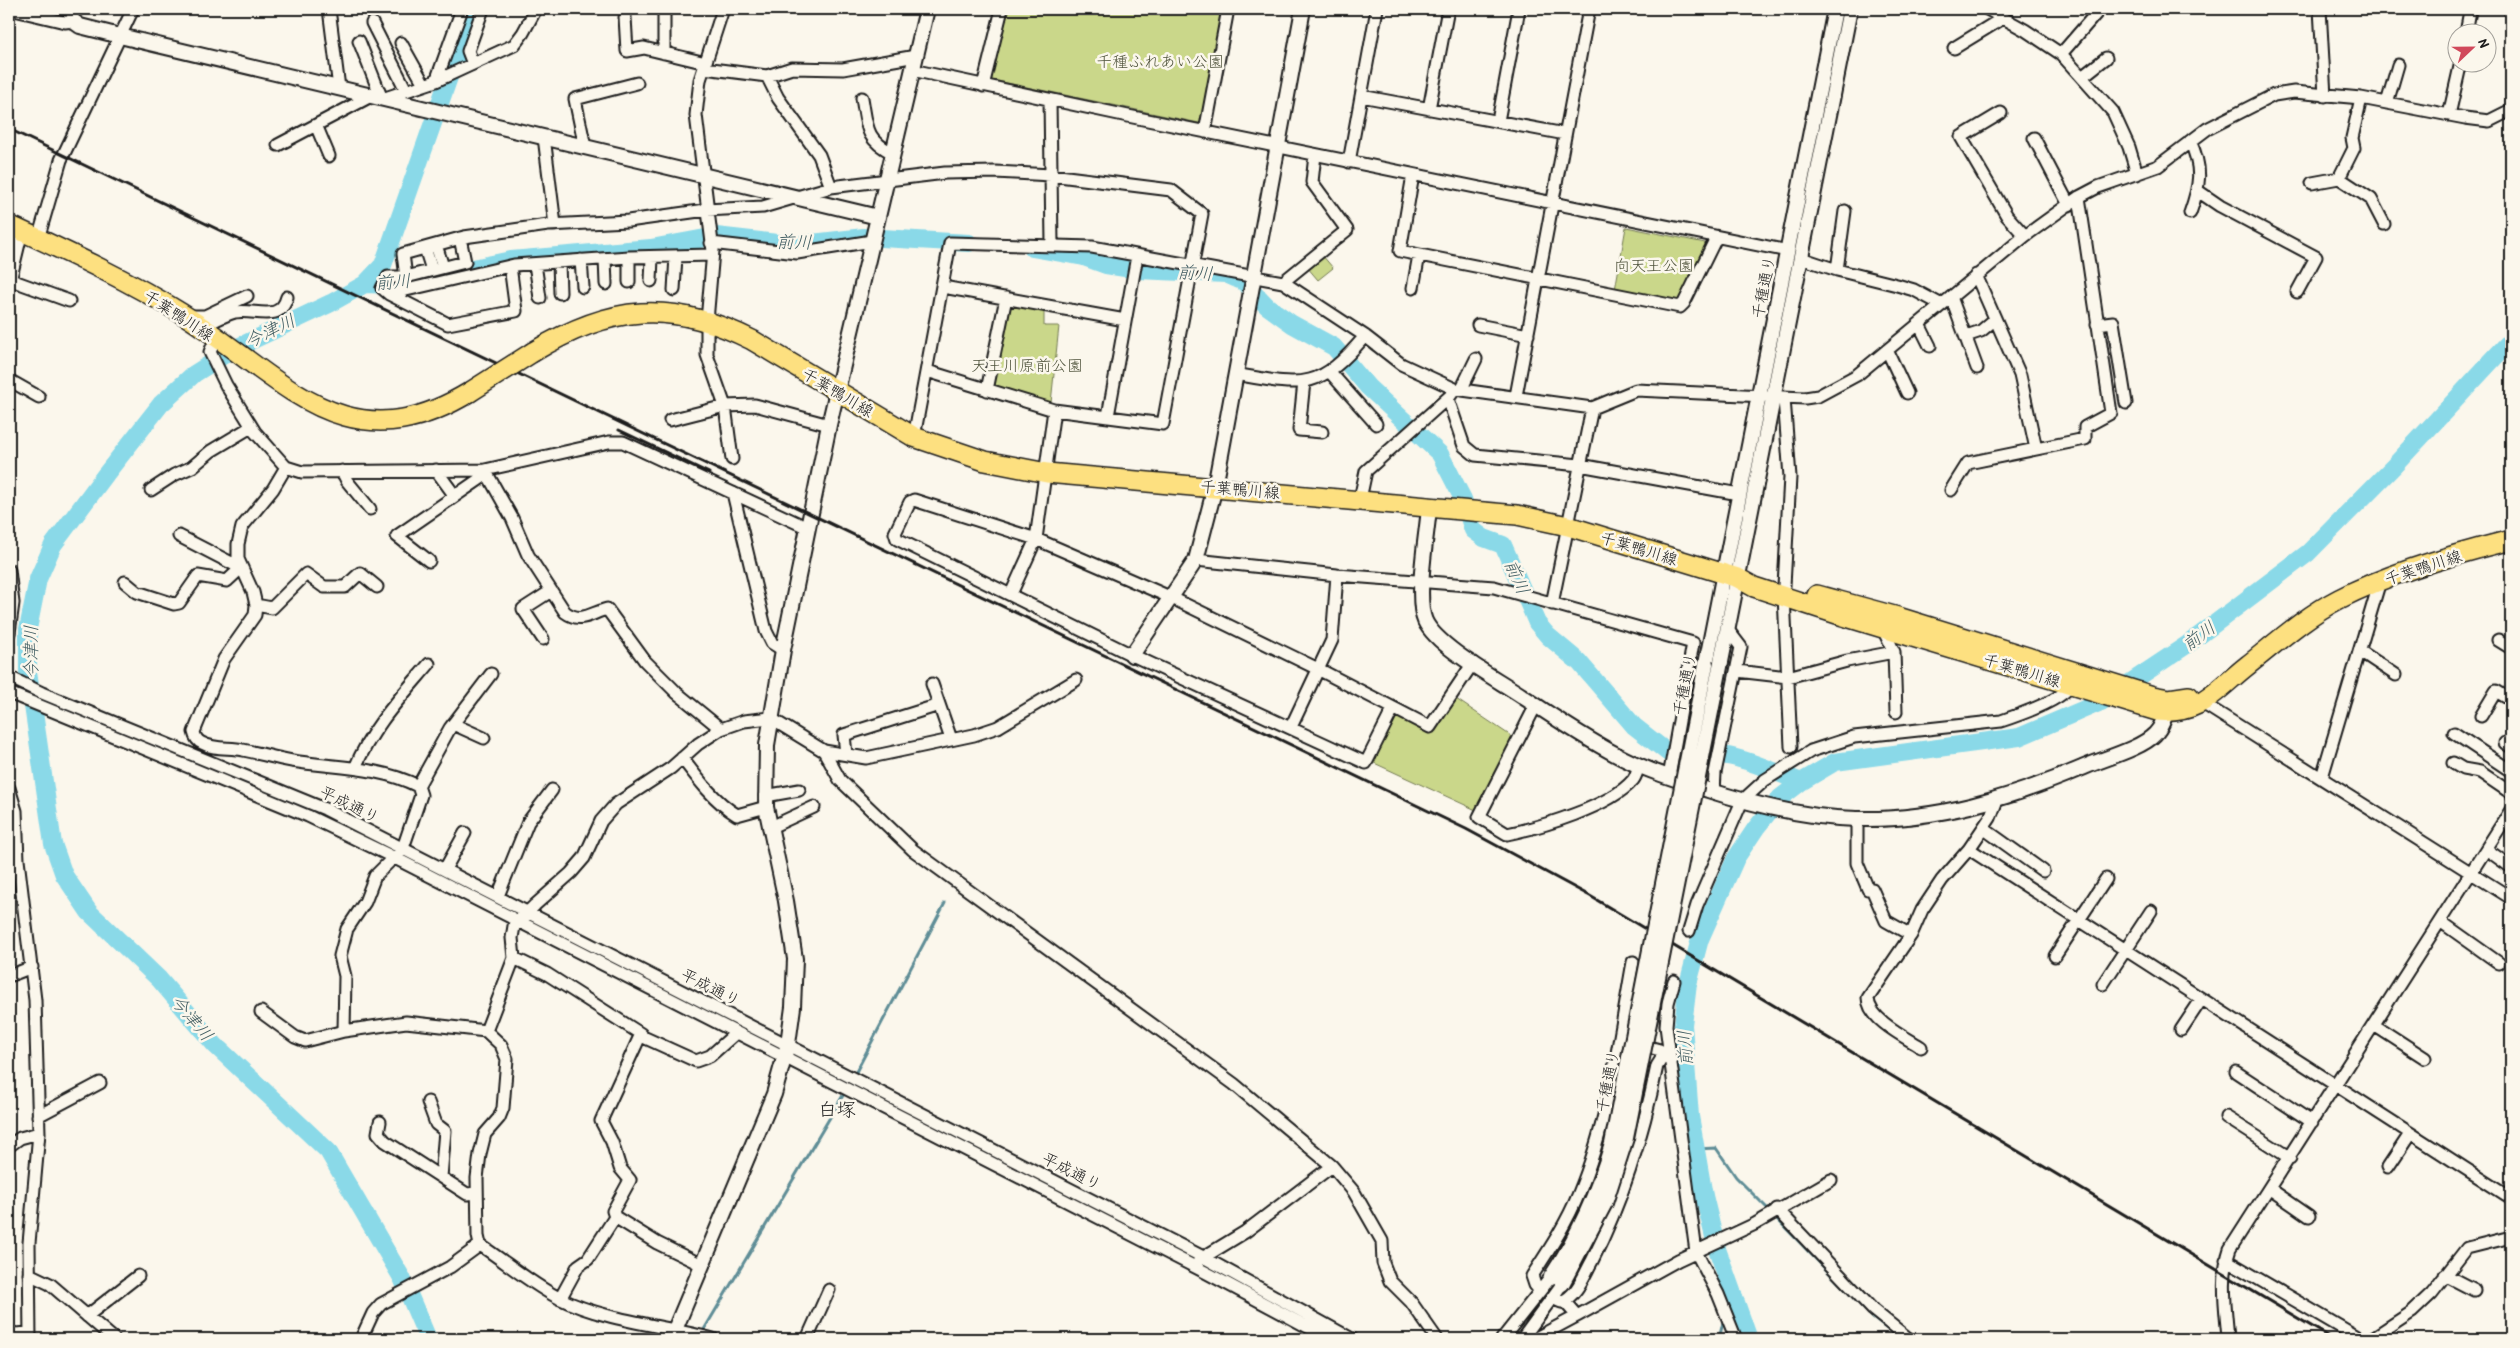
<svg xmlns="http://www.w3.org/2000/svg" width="2520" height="1348" font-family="'Patrick Hand','Klee One',sans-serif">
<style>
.green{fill:#cad78a;stroke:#737a53}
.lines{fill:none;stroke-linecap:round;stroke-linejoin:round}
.stream{stroke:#5e8d96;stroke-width:3}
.river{stroke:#8ad9e8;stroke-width:18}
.minor-casing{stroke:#1c1c1c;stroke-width:15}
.tertiary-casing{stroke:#1c1c1c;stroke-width:18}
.primary-casing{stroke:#1c1c1c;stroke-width:22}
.minor{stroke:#fbf7ec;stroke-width:11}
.tertiary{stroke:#fbf7ec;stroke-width:14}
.primary{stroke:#fde080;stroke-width:19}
.rail{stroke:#1c1c1c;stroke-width:3}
.tertiary-bridge-casing{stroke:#1c1c1c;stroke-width:18;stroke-linecap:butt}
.primary-bridge-casing{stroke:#1c1c1c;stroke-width:22;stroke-linecap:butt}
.tertiary-bridge{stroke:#fbf7ec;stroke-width:14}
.primary-bridge{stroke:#fde080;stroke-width:19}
.labels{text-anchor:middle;stroke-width:5;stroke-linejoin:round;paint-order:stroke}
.park-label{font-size:16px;fill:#50543d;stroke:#fbf7ec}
.street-label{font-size:16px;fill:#1c1c1c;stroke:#fbf7ec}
.water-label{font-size:18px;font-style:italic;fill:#425e63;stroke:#fbf7ec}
.quarter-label{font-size:19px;fill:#1c1c1c;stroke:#fbf7ec}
</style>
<rect width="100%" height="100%" fill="#fbf7ec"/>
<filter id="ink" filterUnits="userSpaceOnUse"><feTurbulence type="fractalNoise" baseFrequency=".02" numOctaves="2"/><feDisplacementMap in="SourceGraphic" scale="10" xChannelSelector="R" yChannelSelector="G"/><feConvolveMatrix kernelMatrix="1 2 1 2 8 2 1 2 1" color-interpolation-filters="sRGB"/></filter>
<g filter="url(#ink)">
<path class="green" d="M1006 9H1223L1203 120 1199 123 993 80 990 76Z
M1626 227 1705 243 1707 247 1680 301 1676 302 1615 290Z
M1322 255 1333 268 1318 280 1307 267Z
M1012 303 1044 309V326H1059L1051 403 1047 404 995 387 993 384 1008 305Z
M1456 699 1514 738 1476 810 1372 762 1395 716 1397 715 1434 732Z"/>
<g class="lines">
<path class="stream" d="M1696 1149 1716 1148 1736 1177 1770 1211
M1774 1216 1873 1318 1900 1339
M1727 1304 1730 1288
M702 1333 848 1087 945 903
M1719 1339 1724 1318"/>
<path class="river" d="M1032 248 1084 257 1106 265 1138 270 1226 274 1244 282 1267 306 1292 324 1334 347 1368 387 1440 454 1463 499 1473 530 1484 538 1503 545 1537 623 1548 636 1579 662 1634 726 1671 755C1681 754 1692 752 1702 753 1736 753 1770 770 1801 782
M365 284 393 285 511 260 651 248 716 236 795 245 864 237 969 243
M428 1339 402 1278 328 1151 215 1045 159 979 89 912 64 875 53 844 28 671V629L38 579 53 545 106 474 161 404 194 374 232 350 331 303 365 284 383 265 473 9
M1749 1339 1717 1249 1704 1196 1690 1116 1683 1025 1688 984 1700 939 1736 858 1756 828 1780 798 1801 782 1835 762 2019 737 2101 702 2188 644 2308 553 2394 466 2511 340"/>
<defs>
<path id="minor" d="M10 9 65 22 73 21 72 9
M329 9 339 88
M664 9V53
M723 9 700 80 696 115 713 251 707 321V355L725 406 732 459
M1987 9 2025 30 2061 54 2113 112 2129 147 2137 174
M2320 9 2325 96
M2509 9 2511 11
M625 17 627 51 644 48 706 63
M372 23 406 90
M2466 32 2470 11
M359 41 382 99 436 81 514 45 523 33 536 9
M401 43 424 84
M1954 48 2003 18
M2061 54 2100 9
M473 64 468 51 483 9
M704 68 767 76 792 68 843 69 916 56
M912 70 1128 116 1788 251
M767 76 778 98 819 155 831 187
M2082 77 2106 58
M436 81 462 9
M983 86 1002 9
M1361 96 1565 134
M862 98C867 126 865 140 893 153
M1050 100 1052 244
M2387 103 2398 65
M1429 109 1448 9
M2001 113 1961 137 2007 216 2025 236
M2449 115 2461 62
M1498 121 1519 9
M316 125 329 156
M1205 132 1228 9
M544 137 555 225
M2034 138 2069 205
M278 145 371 96
M585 147 575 99 637 83
M1349 162 1377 9
M1413 175 1400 251 1680 307 1684 303 1716 238
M2339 178 2354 148 2352 138 2361 98
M2312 183 2339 178 2371 199 2384 224
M2198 191 2220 206 2316 257 2297 292
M2190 213C2200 185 2203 169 2190 141
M460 238 465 262 406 277H388L382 288 389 294 448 324 516 311 510 266
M38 239 61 160 133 9
M711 243 797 253 872 241
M436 245 443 267
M425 248 432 270
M1801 258 1837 270 1897 285 1914 290 1942 305
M605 259 606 284
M581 260 583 287
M559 262 560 293
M535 264 540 298
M1837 270 1845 211
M1976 275 2020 375 2036 449
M406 277 403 254 464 237 548 225 628 221 706 210 763 207 831 187 945 173 995 172 1051 175 1171 190 1202 214 1163 424 1054 410 927 371
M11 280 69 301
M651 281 652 257
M629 282V257
M1283 282 1347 230 1312 182 1315 155
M9 285 22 231
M943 287 1125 320
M1413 288 1419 255
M674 290 676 256
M389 294 514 265 629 257 712 255
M1951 297 1977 368
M187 316H205L247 296
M1919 324 1930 346
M2097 324 2113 322 2126 403
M1478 325 1528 335
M202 327C212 322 224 315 235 312 254 308 280 324 287 297
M1966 336 1981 331 1994 320
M216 338 210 352 226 385 255 432 286 467 302 472 485 470 609 442H623L808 528
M1887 350 1907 393
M1329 371 1376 424
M1235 374C1302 386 1318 392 1365 336
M9 380 39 397
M1304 382 1299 430 1322 432
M987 390 1006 298
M1461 390 1476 359
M1516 396 1589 9
M1448 399 1464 446 1475 455 1580 465 1739 494
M1108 416 1137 256
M670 420 725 406 755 405 829 425
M914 437 950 243 1092 247 1283 282 1365 336 1401 364 1455 389 1592 408 1636 390 1805 398 1818 396 1857 375 2025 236 2079 197 2098 187 2158 166 2207 129 2274 95 2294 92 2361 98 2465 118 2489 121 2511 110
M286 467 273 489 242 527 238 544V559L253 592 256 605 255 615 224 659 194 732C195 737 197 741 202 743 214 750 230 747 243 750 259 753 275 758 292 761 335 768 378 766 418 786L421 795 403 848 375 876 365 902 347 929 340 956 345 976 344 1031
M436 470 455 496
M485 470 512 518 528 555 565 612C581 624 591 613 607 609L645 661 677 693 721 729
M342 471 347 481 370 509
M151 490 174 475 192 467 211 451 251 427
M1951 490 1968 463 2085 439V427L2111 413 2079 197
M733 493 766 631 772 643 783 650
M1360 499 1366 471 1451 395
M1196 560 1337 575 1494 587 1693 643 1669 777
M429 561 397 536 487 474
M9 570 13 603 9 633
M125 582 137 592 174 604 179 603 198 576 227 581 241 568 179 536
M1784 586 1790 477 1784 398
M1011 594 1036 539 1054 410
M1784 596 1791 747
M1552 604 1592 408
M256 605 272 608 306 574 324 587H345L360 573 377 587
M1882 627 1894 652 1896 712
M543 639 523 609 551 591
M2498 640 2511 648
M2360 651 2396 675
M1737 671 1788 677 1847 661 1894 652
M9 677 42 693 325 809 1203 1257 1352 1339
M932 684 951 739
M9 693 308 816 393 857 1207 1273 1330 1339
M2204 704 2511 898
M1536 705 1479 817 1507 834C1541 827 1610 807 1633 780 1636 776 1637 771 1639 766
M1393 709 1366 763 1132 655 897 539 895 533 910 502 914 500 1036 539 1172 598 1318 669 1430 727 1473 663
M2481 716 2496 691 2511 700
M453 724 484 738
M1291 727 1332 640 1337 575
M2454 733 2511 771
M2505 743 2511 747
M824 751 840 780 913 850 1234 1084 1332 1166 1354 1192 1382 1241 1383 1263 1390 1281 1411 1302 1437 1339
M846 754 844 735 939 705
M682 758C697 778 715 802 737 815L766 807
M2453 763 2463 769 2480 772 2511 793
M355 768C372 727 401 697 429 664
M2322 777 2380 581
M418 786 450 728 491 674
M9 788 16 811 18 860 35 1000 39 1133 29 1243 30 1339
M1714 792 1715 773 1741 647 1728 630
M765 796 799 790
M1857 819V863L1868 889H1872L1886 921 1911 935
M769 828 814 807
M1983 828 2043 871
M1969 849 2511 1198
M2486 849 2511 867
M445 869 465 833
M498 896 528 822 552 790
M2440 921 2499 963
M1689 931 1697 905 1742 801 1765 780 1811 751 1854 737 2001 721C2016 716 2066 699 2070 685
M2055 956 2106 879
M514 958 547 974 641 1034 601 1121 612 1142 620 1168 630 1180 613 1211 615 1217 657 1243 702 1265
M9 976 32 967
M1674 981 1668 1003 1666 1026 1696 1252 1718 1294 1736 1339
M2103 984 2151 911
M261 1012 295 1037 305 1041 344 1031 406 1022 486 1031 501 1045 507 1059 503 1108 499 1118 485 1134 480 1154 477 1178 478 1236 480 1245C506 1262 534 1286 561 1299 603 1320 666 1326 713 1339
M2374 1025 2425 1058
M2181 1030 2201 1000
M486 1031 514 958 512 938 514 926 535 905 571 873 584 858 601 821 616 804 671 768 698 744 721 729 744 721 770 718 824 751 866 758 974 735 998 727 1076 680
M641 1036 696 1061 710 1056 736 1033
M1921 1047C1905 1037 1868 1019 1868 998L1911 935 1922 910 1942 880 1969 849 1990 818 1997 800
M2236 1072 2312 1122
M428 1102 436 1124 445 1131 441 1177
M38 1116 100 1083
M2226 1117 2290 1158
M380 1122 378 1133 385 1141 467 1194 476 1193
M9 1146 20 1138 39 1133
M2388 1167 2410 1134
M2270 1189 2309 1216
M1777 1209 1873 1310 1909 1339
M1199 1260 1245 1232 1332 1166
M2226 1260 2361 1339
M29 1274 50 1284 114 1339
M2445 1275 2474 1290
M1540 1291 1535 1285 1532 1276C1549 1250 1567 1223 1579 1193 1609 1121 1619 1039 1633 962
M1552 1298 1561 1302C1577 1296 1584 1275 1592 1261 1624 1198 1643 1135 1657 1066L1662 1058 1660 1050 1637 1044
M560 1299 578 1266 588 1259 615 1217
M1564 1301 1577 1316 1678 1260 1755 1224 1831 1180
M87 1316 138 1276
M9 1331 15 1334 29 1333
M361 1339 373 1313 381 1304 450 1267 480 1245
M807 1339 829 1290
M1502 1339 1551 1277
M1522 1339 1562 1284
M1534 1339 1577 1316
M2228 1339C2226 1310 2220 1278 2230 1249L2511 810
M2371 1339 2412 1312 2432 1293 2467 1248 2511 1237"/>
<path id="tertiary" d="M73 21 80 26 120 36 878 217
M1429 508C1427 534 1415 598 1425 621 1437 647 1497 679 1522 696 1552 716 1583 737 1615 754 1644 770 1676 779 1708 790 1755 805 1806 818 1857 819 1935 821 2011 798 2082 768 2102 759 2141 749 2155 734 2163 726 2166 714 2168 704
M1132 655 1196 560 1215 487 1303 9
M1721 662 1850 9
M1706 664 1835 9
M671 1339 774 1094 788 1044 793 1007 795 959 786 901 766 807 767 745 783 650 829 425 927 9"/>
<path id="primary" d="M9 225C67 252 126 279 181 313 281 375 344 469 470 392
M533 352C610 305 671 299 752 340L914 437 985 461 1047 473 1517 515 1568 526 1738 578 1754 587 1840 615 2157 711C2201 715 2216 690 2248 665 2277 642 2306 616 2339 599 2387 574 2459 553 2511 540
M1817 595 1898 617 2153 696 2169 699 2189 696"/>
</defs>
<use href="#minor" class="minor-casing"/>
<use href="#tertiary" class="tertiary-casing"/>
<use href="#primary" class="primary-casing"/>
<use href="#minor" class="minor"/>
<use href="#tertiary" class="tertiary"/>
<use href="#primary" class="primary"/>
<path class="rail" d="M9 129 1466 829 1590 896 2333 1339
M619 430 709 473"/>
<defs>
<path id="tertiary-bridge" d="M1551 1277C1579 1235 1598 1192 1612 1144L1706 664
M1562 1284 1605 1203 1626 1138 1721 662"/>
<path id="primary-bridge" d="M470 392 533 352"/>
</defs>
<use href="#tertiary-bridge" class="tertiary-bridge-casing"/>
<use href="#primary-bridge" class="primary-bridge-casing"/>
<use href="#tertiary-bridge" class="tertiary-bridge"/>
<use href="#primary-bridge" class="primary-bridge"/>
</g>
</g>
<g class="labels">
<g class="park-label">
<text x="1160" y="67">千種ふれあい公園</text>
<text x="1654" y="271">向天王公園</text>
<text x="1027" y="371">天王川原前公園</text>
</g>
<g class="street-label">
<text transform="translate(1763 287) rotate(-79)" y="6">千種通り</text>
<text transform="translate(179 315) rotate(33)" y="6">千葉鴨川線</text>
<text transform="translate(838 392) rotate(31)" y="6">千葉鴨川線</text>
<text transform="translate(1240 489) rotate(5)" y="6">千葉鴨川線</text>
<text transform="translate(1639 548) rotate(17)" y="6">千葉鴨川線</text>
<text transform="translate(2423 567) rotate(-18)" y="6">千葉鴨川線</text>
<text transform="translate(2022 670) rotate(17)" y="6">千葉鴨川線</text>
<text transform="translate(1684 684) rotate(-79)" y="6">千種通り</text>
<text transform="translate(350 804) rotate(26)" y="6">平成通り</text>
<text transform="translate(711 987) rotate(27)" y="6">平成通り</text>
<text transform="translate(1607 1081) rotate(-79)" y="6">千種通り</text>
<text transform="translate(1072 1171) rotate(27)" y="6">平成通り</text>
</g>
<g class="water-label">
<text transform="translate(794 242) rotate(1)" y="6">前川</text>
<text transform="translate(1195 273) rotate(3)" y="6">前川</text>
<text transform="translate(393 282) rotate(-5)" y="6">前川</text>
<text transform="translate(270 331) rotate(-26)" y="6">今津川</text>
<text transform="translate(1517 577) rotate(66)" y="6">前川</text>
<text transform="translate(2199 636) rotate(-36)" y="6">前川</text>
<text transform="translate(31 652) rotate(-90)" y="6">今津川</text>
<text transform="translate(192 1018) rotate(50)" y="6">今津川</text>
<text transform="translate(1685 1048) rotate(-93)" y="6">前川</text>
</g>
<g class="quarter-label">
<text x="837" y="1116">白塚</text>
</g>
</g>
<rect width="2520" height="1348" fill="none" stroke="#fbf7ec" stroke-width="30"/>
<rect x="15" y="15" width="2490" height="1318" fill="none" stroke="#1c1c1c" stroke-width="2" filter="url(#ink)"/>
<g transform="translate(2472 48) rotate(68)"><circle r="24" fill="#fbf7ec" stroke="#a29f99"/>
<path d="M0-4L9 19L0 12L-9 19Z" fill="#d1495b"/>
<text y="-8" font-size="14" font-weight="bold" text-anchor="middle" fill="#1c1c1c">N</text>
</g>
</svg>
